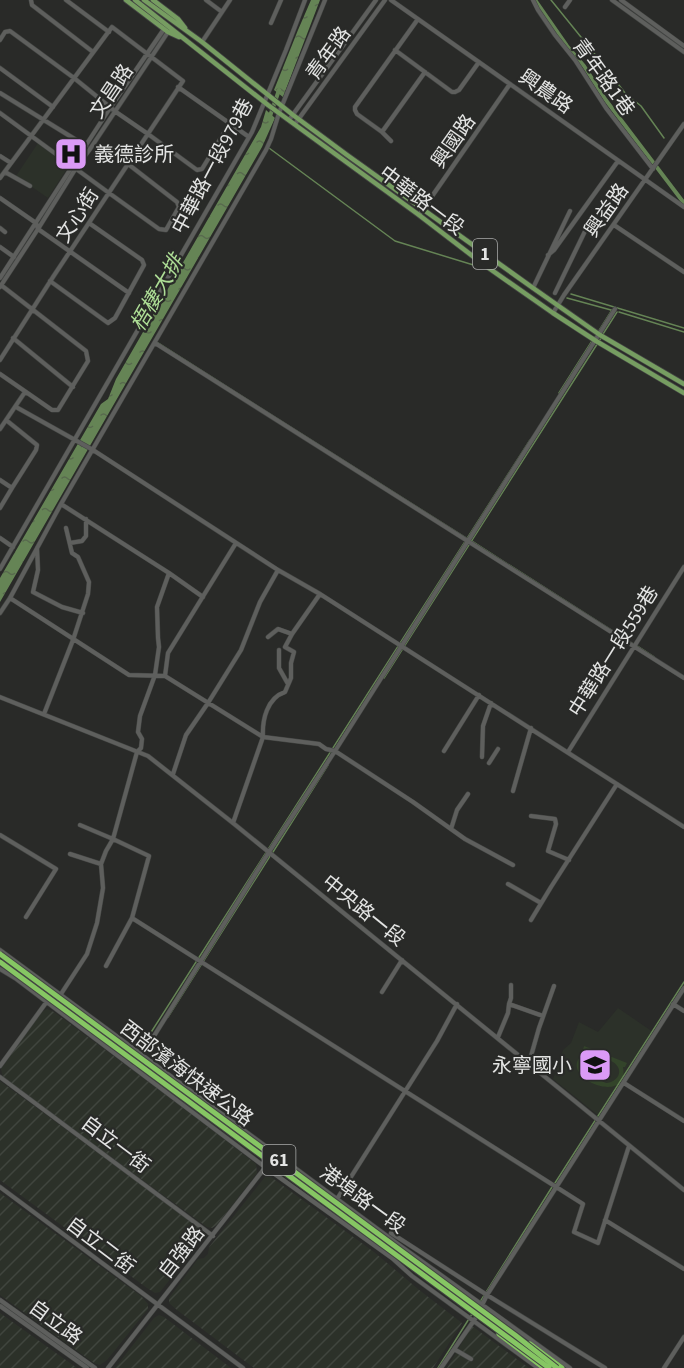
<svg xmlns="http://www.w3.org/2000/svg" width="684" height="1368" font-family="'Source Sans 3','Noto Sans TC',sans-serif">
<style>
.built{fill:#2c3129}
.industrial{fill:url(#industrial-furrows)}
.park{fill:#33442a;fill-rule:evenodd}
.water{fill:url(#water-ripples)}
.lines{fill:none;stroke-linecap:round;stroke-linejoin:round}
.stream{stroke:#658455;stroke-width:1.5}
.canal{stroke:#658455;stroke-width:4}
.minor-casing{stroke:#434543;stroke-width:5}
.major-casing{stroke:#434543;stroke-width:6}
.highway-casing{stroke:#434543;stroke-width:7}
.minor{stroke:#5e5f5d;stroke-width:4}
.major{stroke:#769d61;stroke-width:4.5}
.highway{stroke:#86c663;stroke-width:5}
.highway-bridge-casing{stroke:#434543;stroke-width:7;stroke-linecap:butt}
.highway-bridge{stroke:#86c663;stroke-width:5}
.labels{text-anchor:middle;stroke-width:4.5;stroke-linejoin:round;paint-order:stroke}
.shield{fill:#292a28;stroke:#abacab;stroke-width:1.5}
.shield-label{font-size:18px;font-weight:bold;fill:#e3e4e3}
.street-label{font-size:20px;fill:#e3e4e3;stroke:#292a28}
.poi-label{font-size:20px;fill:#e3e4e3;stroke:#292a28;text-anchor:start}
.water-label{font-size:21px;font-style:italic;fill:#addd95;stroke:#292a28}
</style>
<defs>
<pattern id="industrial-furrows" width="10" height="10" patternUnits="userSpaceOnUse" patternTransform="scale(1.5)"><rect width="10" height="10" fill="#2c3129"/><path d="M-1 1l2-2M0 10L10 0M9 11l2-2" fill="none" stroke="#40453e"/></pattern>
<pattern id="water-ripples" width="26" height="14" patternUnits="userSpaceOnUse" patternTransform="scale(1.5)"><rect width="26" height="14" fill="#658455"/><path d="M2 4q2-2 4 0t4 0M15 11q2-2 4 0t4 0" fill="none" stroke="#586a4e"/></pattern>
</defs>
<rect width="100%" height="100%" fill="#292a28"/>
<path class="built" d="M38 143 68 167 48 198 16 176Z
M618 1008 653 1032 599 1116 553 1079 563 1050 571 1043 579 1022 598 1032Z"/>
<path class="industrial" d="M47 1009 54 1012 100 1046 197 1118 256 1164 257 1173 217 1225 212 1228 207 1227 3 1078 1 1069 40 1013Z
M0 1081 200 1228 204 1232 203 1238 160 1292 155 1293 147 1288 0 1180Z
M265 1177H271L374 1252 418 1289 462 1323 433 1368H254L177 1310 169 1303V1298L198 1259 204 1258 208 1254 209 1247Z
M0 1193 141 1296 148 1304V1309L107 1360 100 1365 94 1363 0 1295Z
M0 1313 77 1368H0Z
M159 1315 164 1317 231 1368H115L154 1318Z
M472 1326 529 1368H447Z"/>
<path class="park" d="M584 1046 627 1063 625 1067H623C631 1109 550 1075 586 1052L583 1050ZM594 1055C600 1057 607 1059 613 1062 625 1070 618 1082 606 1083L586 1074 585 1072 600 1078 606 1063 590 1056Z"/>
<path class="water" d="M311 0H320L283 97 274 90 298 30Z
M266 110 275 118 262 147 0 602V578L101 404 108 399 116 379 261 127Z"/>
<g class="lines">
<path class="stream" d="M551 0 602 63 625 93 641 106 664 138
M269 148 395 241 480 267
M571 294 684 328
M567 298 611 310
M619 312 684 332
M603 334 617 312
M595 337 612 310
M158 343 466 538
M559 393 592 341
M470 540 633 644
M637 646 654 657
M384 678 601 338
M273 852 328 765
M168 1017 270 856
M141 1048 530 440
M555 1183 684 982
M480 1302 552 1187
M438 1368 472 1314"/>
<path class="canal" d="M535 0 567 46 584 66 605 99 684 203
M269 119 279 90"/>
<defs>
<path id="minor" d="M31 0 32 5 93 52
M66 0 109 32
M206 0 222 12
M391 0 684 207
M533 0 538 10 555 35 575 60 606 108 653 169
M612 0 684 52
M621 0 684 46
M565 7 570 0
M271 23 281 0
M0 40 5 32 10 31 74 78 116 112 148 134 197 170 202 169 230 123
M202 42 230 0
M395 50 452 92H455L459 90 479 62
M0 68 53 107
M178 87 249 137
M0 93 86 146
M0 113 109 193 159 229 166 230 179 207 177 202 128 164
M289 120 376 0
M295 124 385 0
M382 132 425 72
M391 141 382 132 357 114 355 110V107L418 19
M0 156 11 163
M5 172 30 186
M0 178 112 27 183 81 53 277 0 360
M0 198 36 223 38 229 129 293
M419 215 510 84
M614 225 684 272
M0 228 5 232
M0 247 14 257
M548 255 554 250 618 161
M0 278 110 108 164 29
M50 281 108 323 115 318 144 265 142 260 89 223
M0 287 38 229 76 168 90 149 168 32
M533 288 570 211
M555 293 589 223
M553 313 564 295 684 124
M13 338 73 387
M155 343 684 678
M0 374 52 410H58L88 361 86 351 1 285
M16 407 93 450 278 570 320 594 684 827
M0 429 25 392
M0 480 12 488 36 450 37 445 6 420
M61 504 169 573 203 597
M0 508 12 488
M0 538 13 547
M70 543 82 541 86 536V519
M37 548 38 570 33 592 62 607 83 613
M0 569 252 132 286 50 305 0
M10 598 129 675 165 676 263 737 319 744 326 749 335 751 413 802 465 839 513 865
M0 613 10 598 61 504 266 150 271 139 279 113 325 0
M268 637 278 629 292 634
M279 650V668L288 684
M165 676 168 653 236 543
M0 697 148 756 233 823 684 1190
M44 714 73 640 88 594 89 582 78 557 72 553 66 528
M444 751 479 695
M568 752 684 567
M482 757 483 726 491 703
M489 763 498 749
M173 774 186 735 208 703 241 650 260 602 278 570
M513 791 531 728
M531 816 555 819 556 824 548 851 569 860
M233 823 263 737C262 720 267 698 285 692L291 678V663L294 652 285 647 292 634 320 594
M80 825 113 839 149 856 132 918 106 966
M451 829 457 810 468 794
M0 835 56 869 26 917
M70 854 101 864
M508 884 541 903
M132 918 583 1204 574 1232 598 1243 629 1146
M531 920 551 887 617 784
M0 950 402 1247 570 1368
M0 969 15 978 265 1167 392 1258 412 1276 538 1368
M382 992 402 960
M61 994 87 954 97 923 103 888 101 864 106 851 113 839 137 752 141 748 142 739 138 732 140 716 155 675 159 647 158 638 157 607 169 573
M509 1004 511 998V985
M673 1004 684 1011
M498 1037 508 1013 509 1004 543 1016
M529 1063 539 1028 554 986
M0 1066 48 1000
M134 1068 269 852 335 751 615 309
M0 1077 213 1236
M624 1083 684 1121
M0 1187 243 1368
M337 1199 437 1041 457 1004
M605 1220 684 1269
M391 1233 487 1295 605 1368
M434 1279 534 1353
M0 1300 95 1368
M0 1306 87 1368
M481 1307 487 1295 684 988
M454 1349 471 1359
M108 1368 275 1155
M441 1368 475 1319
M664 1368 684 1337"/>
<path id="major" d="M126 0 168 32 179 37
M135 0 268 105 419 215 483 264 553 313 596 341 684 393
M144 0 202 42 293 115 347 155 533 288 600 335 684 384
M153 0 178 19 185 28"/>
<path id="highway" d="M499 1334 544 1368
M530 1344 562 1368"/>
</defs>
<use href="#minor" class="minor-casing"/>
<use href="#major" class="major-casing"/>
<use href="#highway" class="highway-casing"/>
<use href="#minor" class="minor"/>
<use href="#major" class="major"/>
<use href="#highway" class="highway"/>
<defs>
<path id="highway-bridge" d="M0 954 515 1335 557 1368
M0 962 549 1368"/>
</defs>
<use href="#highway-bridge" class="highway-bridge-casing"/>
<use href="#highway-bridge" class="highway-bridge"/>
</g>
<defs>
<symbol id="hospital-square" viewBox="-11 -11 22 22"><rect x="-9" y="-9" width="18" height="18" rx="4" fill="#db9af6" stroke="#292a28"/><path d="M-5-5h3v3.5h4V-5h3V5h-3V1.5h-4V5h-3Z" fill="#111"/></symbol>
<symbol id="school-square" viewBox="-11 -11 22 22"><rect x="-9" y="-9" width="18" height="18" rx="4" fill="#db9af6" stroke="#292a28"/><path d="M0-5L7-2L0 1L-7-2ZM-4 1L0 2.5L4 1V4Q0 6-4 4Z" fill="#111"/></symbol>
</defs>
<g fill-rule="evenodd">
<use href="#hospital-square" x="52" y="135" width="38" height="38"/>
<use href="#school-square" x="576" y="1046" width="38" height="38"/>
</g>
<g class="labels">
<g class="shield">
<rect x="473" y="239" width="24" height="30" rx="4.5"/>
<rect x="262.5" y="1145" width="33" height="30" rx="4.5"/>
</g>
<g class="shield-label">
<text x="485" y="260">1</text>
<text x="279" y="1166">61</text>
</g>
<g class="street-label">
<text transform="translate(328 53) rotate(-54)" y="7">青年路</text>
<text transform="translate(604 77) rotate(54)" y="7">青年路1巷</text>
<text transform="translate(111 91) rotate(-56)" y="7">文昌路</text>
<text transform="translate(546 91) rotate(35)" y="7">興農路</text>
<text transform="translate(453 141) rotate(-55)" y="7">興國路</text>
<text transform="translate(212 166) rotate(-62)" y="7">中華路一段979巷</text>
<text transform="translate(422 200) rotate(37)" y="7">中華路一段</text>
<text transform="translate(606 210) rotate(-55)" y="7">興益路</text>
<text transform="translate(77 215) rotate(-57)" y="7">文心街</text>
<text transform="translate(613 651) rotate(-58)" y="7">中華路一段559巷</text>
<text transform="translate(364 910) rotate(39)" y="7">中央路一段</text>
<text transform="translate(187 1073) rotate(37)" y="7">西部濱海快速公路</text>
<text transform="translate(116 1144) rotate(37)" y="7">自立一街</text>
<text transform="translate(363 1199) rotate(36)" y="7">港埠路一段</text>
<text transform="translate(101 1245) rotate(37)" y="7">自立二街</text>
<text transform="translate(181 1252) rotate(-52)" y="7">自強路</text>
<text transform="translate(56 1322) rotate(36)" y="7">自立路</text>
</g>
<g class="poi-label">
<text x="94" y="161">義德診所</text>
<text x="572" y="1072" text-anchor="end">永寧國小</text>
</g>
<g class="water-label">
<text transform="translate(157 293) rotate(-60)" y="7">梧棲大排</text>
</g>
</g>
</svg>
